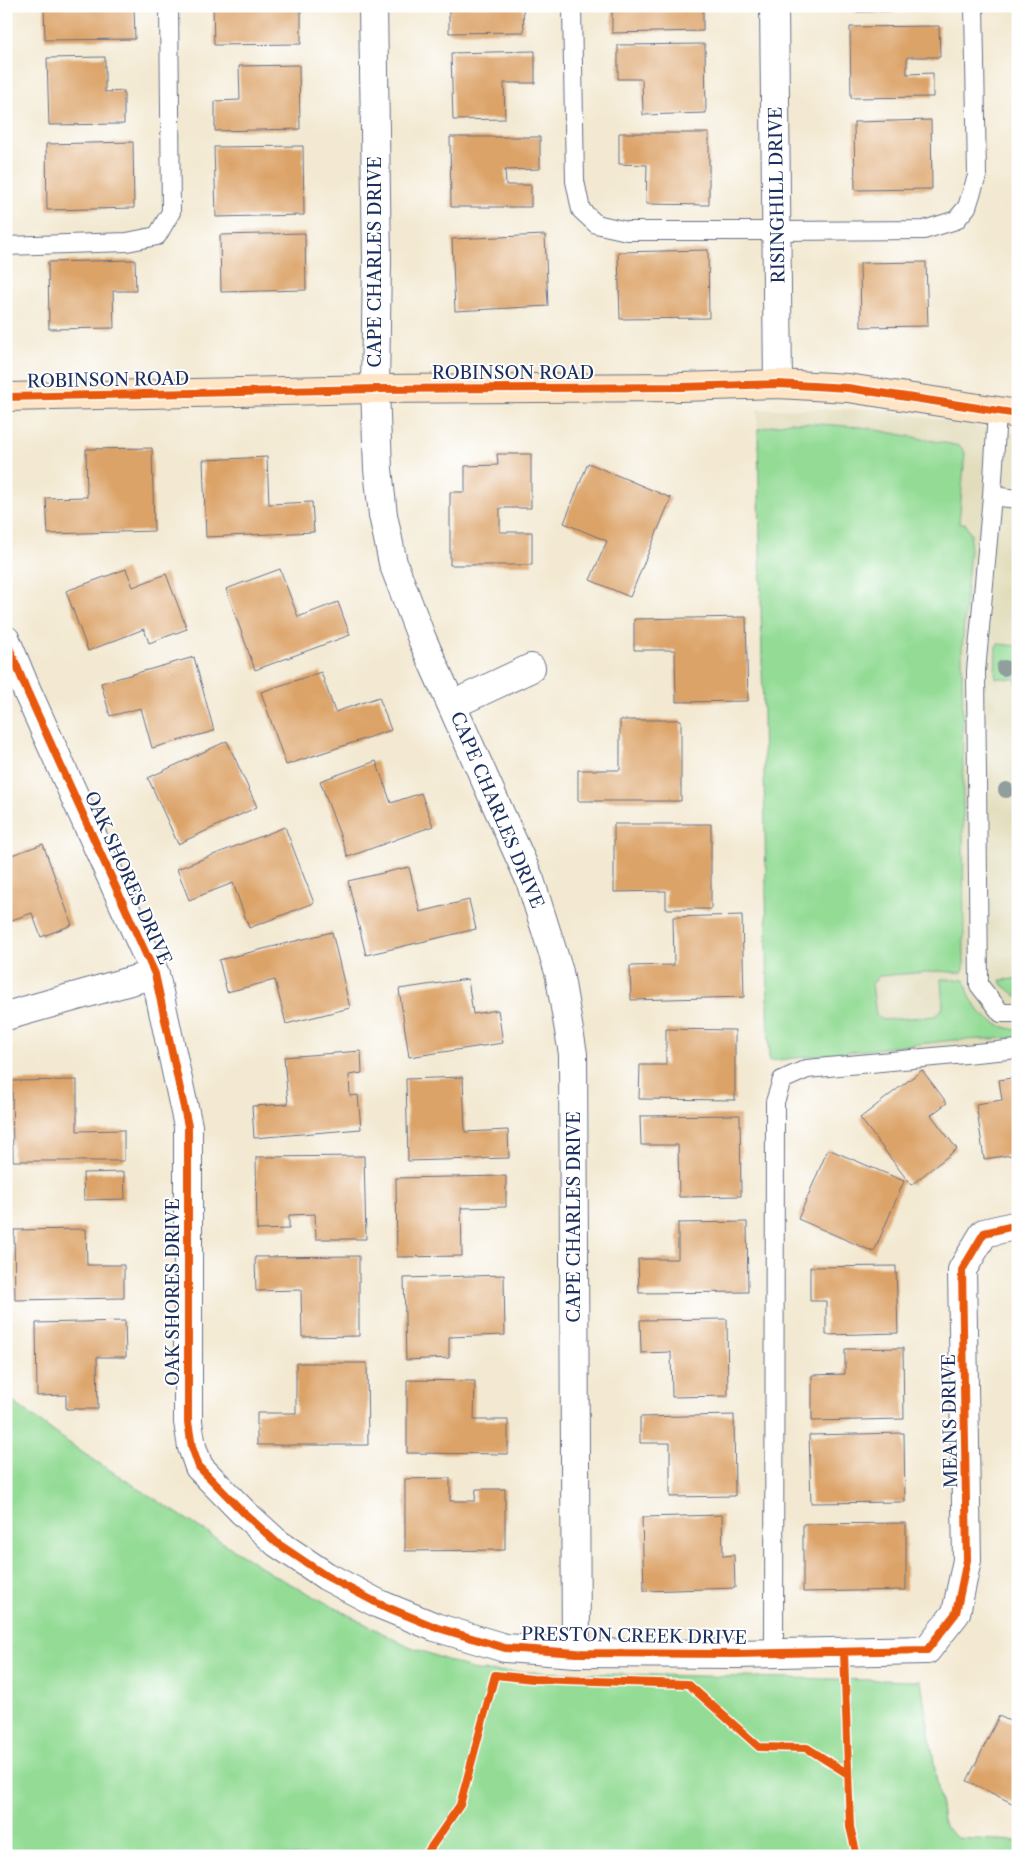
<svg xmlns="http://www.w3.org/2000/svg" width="1024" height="1862" font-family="'Libre Caslon Text',serif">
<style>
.built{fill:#e1dcba}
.green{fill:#94dc96;stroke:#58867a}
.building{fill:#dca367}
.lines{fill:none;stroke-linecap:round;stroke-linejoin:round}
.lane-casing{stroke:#677087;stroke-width:20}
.street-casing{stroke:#677087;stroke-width:30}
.secondary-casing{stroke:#677087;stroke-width:30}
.lane{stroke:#fff;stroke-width:18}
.street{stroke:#fff;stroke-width:28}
.secondary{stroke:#fde5c5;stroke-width:28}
.cycleway-casing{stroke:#fff;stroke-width:11}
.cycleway{stroke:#e8590c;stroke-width:8}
.tree{fill:#909f9c}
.labels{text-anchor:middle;stroke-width:4;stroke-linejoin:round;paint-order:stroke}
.street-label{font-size:18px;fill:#1b2f5e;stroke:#fff}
</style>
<rect width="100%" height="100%" fill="#fff"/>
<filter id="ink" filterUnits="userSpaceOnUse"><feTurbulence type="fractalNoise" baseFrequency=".02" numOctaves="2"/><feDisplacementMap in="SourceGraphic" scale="10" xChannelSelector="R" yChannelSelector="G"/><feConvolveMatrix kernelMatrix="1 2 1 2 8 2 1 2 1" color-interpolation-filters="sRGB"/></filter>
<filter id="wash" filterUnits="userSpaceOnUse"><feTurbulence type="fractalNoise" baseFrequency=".0096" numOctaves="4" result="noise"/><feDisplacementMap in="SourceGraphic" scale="20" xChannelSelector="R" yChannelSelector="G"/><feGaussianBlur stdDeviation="1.12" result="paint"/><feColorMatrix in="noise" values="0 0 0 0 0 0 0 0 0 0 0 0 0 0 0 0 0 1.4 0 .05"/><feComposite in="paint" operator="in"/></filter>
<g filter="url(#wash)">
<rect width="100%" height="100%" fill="#f3e9d2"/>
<path class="built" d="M757 409H877L1018 433V1044L769 1061Z"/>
<path class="green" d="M790 422 861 427 960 446 965 453 959 523H965L971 534 962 648 964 969 962 973 940 971 879 976 872 984 876 1015 883 1020 936 1016 943 1007 941 979 965 980C971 1009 988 1026 1018 1030V1038L954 1040 769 1061 758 429Z
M998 644 1018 646 1017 685 1015 679 995 678 996 646Z
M1018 979V997L1003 985 1000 980Z
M6 1397 83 1453 272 1574 403 1644 477 1671 921 1681 944 1826 957 1838 1018 1841V1856H6Z"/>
<g id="blocks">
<path class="building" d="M44 6 134 7 135 39 45 40Z
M213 6H301V44L214 45Z
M449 6H523L524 32 449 33Z
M612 6H703V31L612 33Z
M853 6H929V11L853 12Z
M939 26 940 57H907V74L933 73V97L851 98 850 27Z
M705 44 706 113 643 115 642 79H618V45Z
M535 51V83H504L505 119 453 120 451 53Z
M105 57V92L124 91V124L49 125 47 58Z
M299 65 300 129 215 131V101L240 100 239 66Z
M1013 71H1018V110L1014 111Z
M931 120 932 189 855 190 854 122Z
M619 133H709V205L646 204 647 165 619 164Z
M450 137H540V169L505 170 506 185H531V207H451Z
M133 142 134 208 47 210 46 144Z
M303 146 304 215 216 217 214 147Z
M305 233 306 290 221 292 220 235Z
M545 235 548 306 455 311 452 239Z
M708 250 709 318 620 319 618 252Z
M135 260 136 291H113L114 328 49 329 48 262Z
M926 262 928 326 861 327 860 263Z
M152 448 154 531 48 534 46 498 87 497 86 449Z
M497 454H531V508H500V532H532V565H450V492H465V466L498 465Z
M267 457 269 504 312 502 314 532 206 537 203 460Z
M588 463 671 498 630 597 590 580 607 541 564 523Z
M126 569 133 587 166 574 187 629 149 643 144 629 88 651 66 591Z
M280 569 298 617 338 602 350 635 255 670 226 589Z
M746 617 748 701 676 702 675 650H634V619Z
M194 657 214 731 152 748 141 708 110 716 101 683Z
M321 672 335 712 379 697 391 730 286 765 261 692Z
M620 720H681V801H578V770H620Z
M227 741 257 807 178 844 148 778Z
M376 761 391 803 421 793 433 826 348 857 320 781Z
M614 824H711V909H666V891L614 892Z
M285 827 314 903 249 928 233 883 189 900 177 869Z
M43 844 72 925 41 937 32 913 6 922V857Z
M409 867 420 912 469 900 476 929 366 955 348 881Z
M742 915 744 997 631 1000 630 966 674 965 673 917Z
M332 932 350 1008 286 1024 275 980 227 992 219 960Z
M468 979 473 1014 498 1010 503 1043 409 1057 399 989Z
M666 1029 735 1030V1100L639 1099 640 1065H666Z
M361 1051 362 1073 349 1075 350 1096 358 1095 361 1129 254 1138 252 1106 288 1104 284 1057Z
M922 1070 947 1103 931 1115 957 1149 911 1185 860 1118Z
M463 1077 465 1132 508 1130 509 1158 408 1161 406 1079Z
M1018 1077V1154L984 1159 976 1104 1002 1100 999 1080Z
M77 1080V1131L124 1130V1161H13L12 1081Z
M740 1115 741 1196 679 1197 678 1145H641L640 1116Z
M828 1149 904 1181 874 1252 798 1219Z
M364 1156 366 1239H316L315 1214 289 1215V1229L257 1230 256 1157Z
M124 1172 125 1199 84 1200 83 1173Z
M506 1176V1207L461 1208 462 1256 397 1257 396 1178Z
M747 1222 748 1292 639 1293 638 1259H678V1223Z
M86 1229 87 1265H124V1298L15 1300 14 1230Z
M359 1256V1336L302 1337 301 1290 256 1291 255 1257Z
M896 1266 898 1333 826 1335V1301H810V1267Z
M504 1275 505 1335 449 1337V1358L406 1360 404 1278Z
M727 1319 728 1396 672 1397 671 1352 641 1353 640 1320Z
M125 1321 126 1357H97L98 1409H66V1395L37 1396 36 1323Z
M903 1348 904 1419 812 1421V1375L845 1374V1349Z
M296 1363H367L368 1445H257V1413H296Z
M407 1380 475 1381 474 1420H508V1454L407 1453Z
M734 1415 735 1496 670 1497V1443H640V1417Z
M904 1433 905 1502 811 1503 809 1435Z
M450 1478V1501H475L476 1489H505V1550L405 1551V1479Z
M722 1515 723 1556 734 1555 735 1588 644 1591 642 1517Z
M906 1523V1590L803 1592V1524Z
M999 1716 1018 1725V1806L967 1781Z"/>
</g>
</g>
<g filter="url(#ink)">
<use href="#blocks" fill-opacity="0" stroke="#677087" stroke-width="1"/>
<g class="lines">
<defs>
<path id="lane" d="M572 6 575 181 581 210 596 224 627 231H777L924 230 956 220 967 207 977 176 974 6
M6 246 127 242 157 236 171 212 169 6
M997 412 992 496 1018 499
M992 496 976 671 979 985 1001 1013H1018
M774 1653 775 1102 782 1080 807 1069 1018 1049"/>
<path id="street" d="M373 6 377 260 375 389 378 469 383 515 393 563 422 639 530 880 559 972 573 1054 576 1653
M774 6 778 384
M6 640 27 691 155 974 188 1126V1422L192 1447 199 1467 243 1512 277 1543 326 1576 379 1604 435 1627 505 1648 576 1653 736 1654 927 1650 956 1613 967 1560 962 1270 984 1233 1018 1225
M452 705 531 668
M6 1016 155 974"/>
<path id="secondary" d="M6 397 375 389 681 387 778 384 848 388 1018 414"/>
</defs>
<use href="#lane" class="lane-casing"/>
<use href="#street" class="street-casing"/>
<use href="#secondary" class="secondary-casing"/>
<use href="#lane" class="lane"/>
<use href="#street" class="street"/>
<use href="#secondary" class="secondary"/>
<defs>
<path id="cycleway" d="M6 397 375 389 681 387 778 384 848 388 1018 414
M6 640 27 691 155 974 188 1126V1422L192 1447 199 1467 243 1512 277 1543 326 1576 379 1604 435 1627 505 1648 576 1653 736 1654 927 1650 956 1613 967 1560 962 1270 984 1233 1018 1225
M844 1652 850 1827 857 1856
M425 1856 460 1805 495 1675 533 1679 688 1684 759 1747 807 1748 848 1774"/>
</defs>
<use href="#cycleway" class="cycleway-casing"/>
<use href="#cycleway" class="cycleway"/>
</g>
<g class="tree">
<circle cx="1004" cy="668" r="8"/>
<circle cx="1006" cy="790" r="8"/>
</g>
</g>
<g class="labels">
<g class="street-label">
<text transform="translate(777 195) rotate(-91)" y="6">RISINGHILL DRIVE</text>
<text transform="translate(375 262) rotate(-90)" y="6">CAPE CHARLES DRIVE</text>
<text x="513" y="379">ROBINSON ROAD</text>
<text transform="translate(108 380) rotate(-1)" y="6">ROBINSON ROAD</text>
<text transform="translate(497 810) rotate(67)" y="6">CAPE CHARLES DRIVE</text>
<text transform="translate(128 878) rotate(66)" y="6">OAK SHORES DRIVE</text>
<text transform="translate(574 1217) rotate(-90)" y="6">CAPE CHARLES DRIVE</text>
<text transform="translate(173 1292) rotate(-90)" y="6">OAK SHORES DRIVE</text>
<text transform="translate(950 1421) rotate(-91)" y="6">MEANS DRIVE</text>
<text transform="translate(634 1636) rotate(1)" y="6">PRESTON CREEK DRIVE</text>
</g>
</g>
<rect width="1024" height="1862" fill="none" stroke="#fff" stroke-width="25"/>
</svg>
